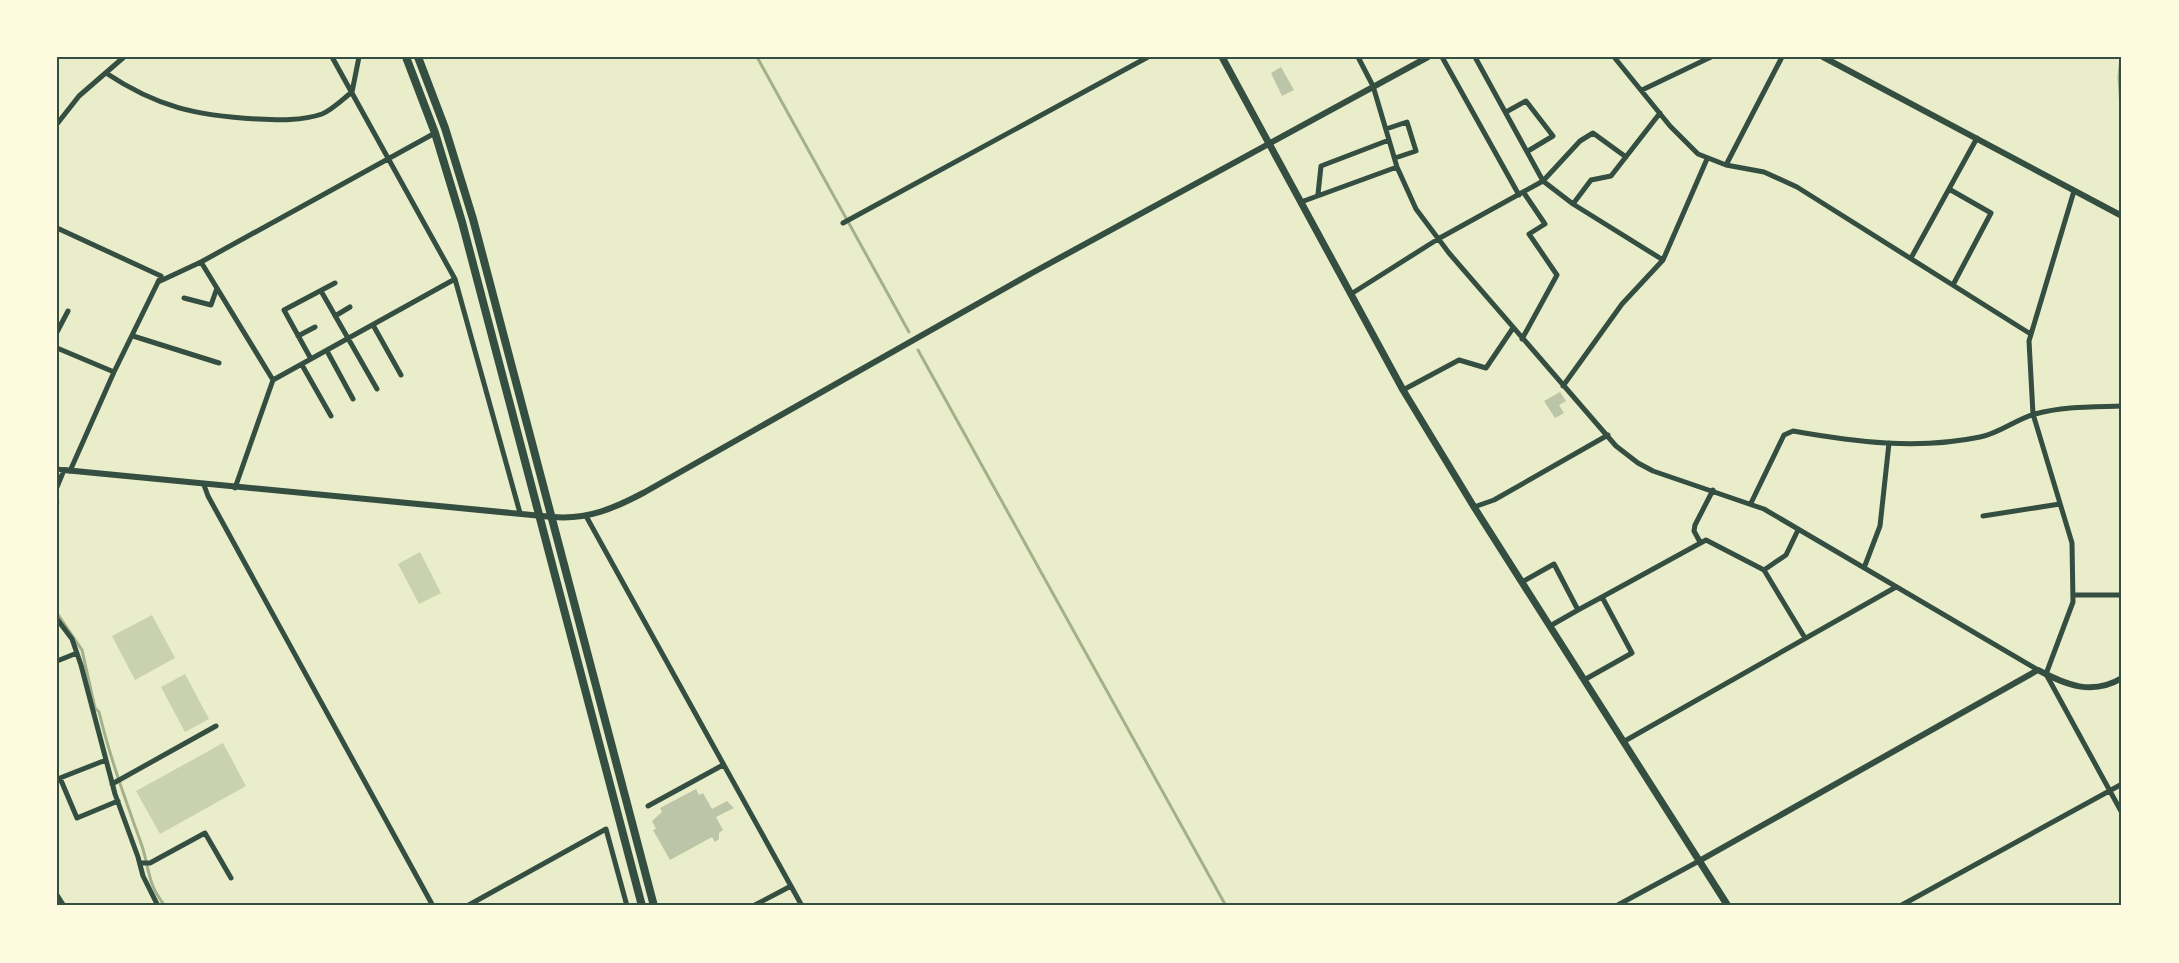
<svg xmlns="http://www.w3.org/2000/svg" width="2179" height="963" font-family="'Alegreya Sans',sans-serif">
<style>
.green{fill:#cad2ad}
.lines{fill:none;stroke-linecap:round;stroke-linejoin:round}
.stream{stroke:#a3b18a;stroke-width:3}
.building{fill:#bcc5a7}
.minor{stroke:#344e41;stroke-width:5}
.tertiary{stroke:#344e41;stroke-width:6}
.secondary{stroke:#344e41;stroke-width:7}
.trunk{stroke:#344e41;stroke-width:8}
.neatline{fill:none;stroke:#344e41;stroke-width:2}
</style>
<rect width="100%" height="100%" fill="#e9edc9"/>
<path class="green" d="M420 552 441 593 419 604 398 564Z
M152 615 175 658 135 680 112 636Z
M185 674 209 719 185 732 161 687Z
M223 743 246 786 160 834 136 791Z"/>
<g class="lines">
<path class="stream" d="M757 57 909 332
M2121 57 2119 77 2122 123
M918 350 1226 906
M57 508 58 502
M57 613 82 650 95 708 99 712C110 758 126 801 142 846 150 871 147 883 165 906"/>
</g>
<path class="building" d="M1281 67 1294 90 1282 96 1271 73Z
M1560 392 1566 401 1559 405 1564 413 1555 418 1544 401Z
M696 789 699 795 703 793 712 809 727 801 734 808 716 817 723 830 719 833V839L715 842 712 837 670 860 653 830 656 829 652 821 662 812 660 808Z"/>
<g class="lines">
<path class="minor" d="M1358 57 1373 86 1397 167 1416 209 1449 253 1616 446 1638 463 1653 471 1764 509 2038 670
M1442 57 1519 195
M1614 57 1670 126 1698 154 1726 165 1764 172 1797 187 2029 333
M106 73C157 107 197 116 258 119 278 120 302 121 322 114 332 110 343 99 352 92L359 57
M1642 90 1711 57
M1506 112 1526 101 1553 136 1528 151
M57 124 79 96 124 57
M1386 129 1407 122 1416 151 1395 158
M1626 157 1593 133 1580 141 1543 181 1573 204 1663 260
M1726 165 1782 57
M1949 189 1991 213 1954 283
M2074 191 2029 341 2033 414 2072 543 2073 602 2046 674 2122 813
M1318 194 1321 166 1389 140
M1301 202 1397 167
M1573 204 1591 180 1611 176 1660 113
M843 223 1148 57
M57 228 161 276 114 372 70 471
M1911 258 1977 138
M201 262 273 380 235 488
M455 279 520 513
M158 282 201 262 435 133
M321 291 377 389
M1351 294 1438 239 1543 181 1475 57
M184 298 211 305 217 288
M335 316 350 307
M373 325 401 375
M57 332 68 311
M133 336 219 363
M298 336 315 327
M1522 339 1557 275 1529 234 1545 224 1524 193
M57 348 114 372
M327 351 353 399
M311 359 284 310 335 283
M302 365 331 416
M273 380 455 279 332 57
M1563 386 1622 304 1663 260 1707 159
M1403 390 1459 360 1486 368 1513 328
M57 469 64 470 57 487
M204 485 208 496 433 906
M1751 503 1784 435 1793 431C1855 442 1918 450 1980 437 2000 433 2016 419 2035 414 2064 406 2092 407 2122 406
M1474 507 1494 500 1608 435
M586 516 802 906
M1983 516 2060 504
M1700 542 1694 531 1695 525 1713 490
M1864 568 1880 526 1889 443
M1764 570 1786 555 1798 530
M1522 582 1554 564 1578 610 1602 597 1632 653 1584 680
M2073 595H2122
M1602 597 1706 540 1764 570 1805 638
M57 619 72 639 81 665 115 794 138 857 143 876 158 906
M1550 626 1578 610
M57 661 77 653
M1623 742 1896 587
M106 760 60 778 77 818 118 801
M112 784 216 726
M648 806 723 765
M140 863H150L205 833 231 878
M57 895 64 906
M467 906 606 829 627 906
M753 906 791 886
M1616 906 1699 861
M1900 906 2122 784"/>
<path class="tertiary" d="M1823 57 2122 216
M64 470 553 517C588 520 615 508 645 492L1032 273 1428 57
M1699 861 2038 670C2066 685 2092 696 2122 678"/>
<path class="secondary" d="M1222 57 1403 390 1474 507 1728 906"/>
<path class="trunk" d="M406 57 435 133 462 222 642 906
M418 57 445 128 473 219 654 906"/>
</g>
<rect width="2179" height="963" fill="none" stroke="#fefae0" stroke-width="117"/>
<rect x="58" y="58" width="2062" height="846" class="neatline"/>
</svg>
